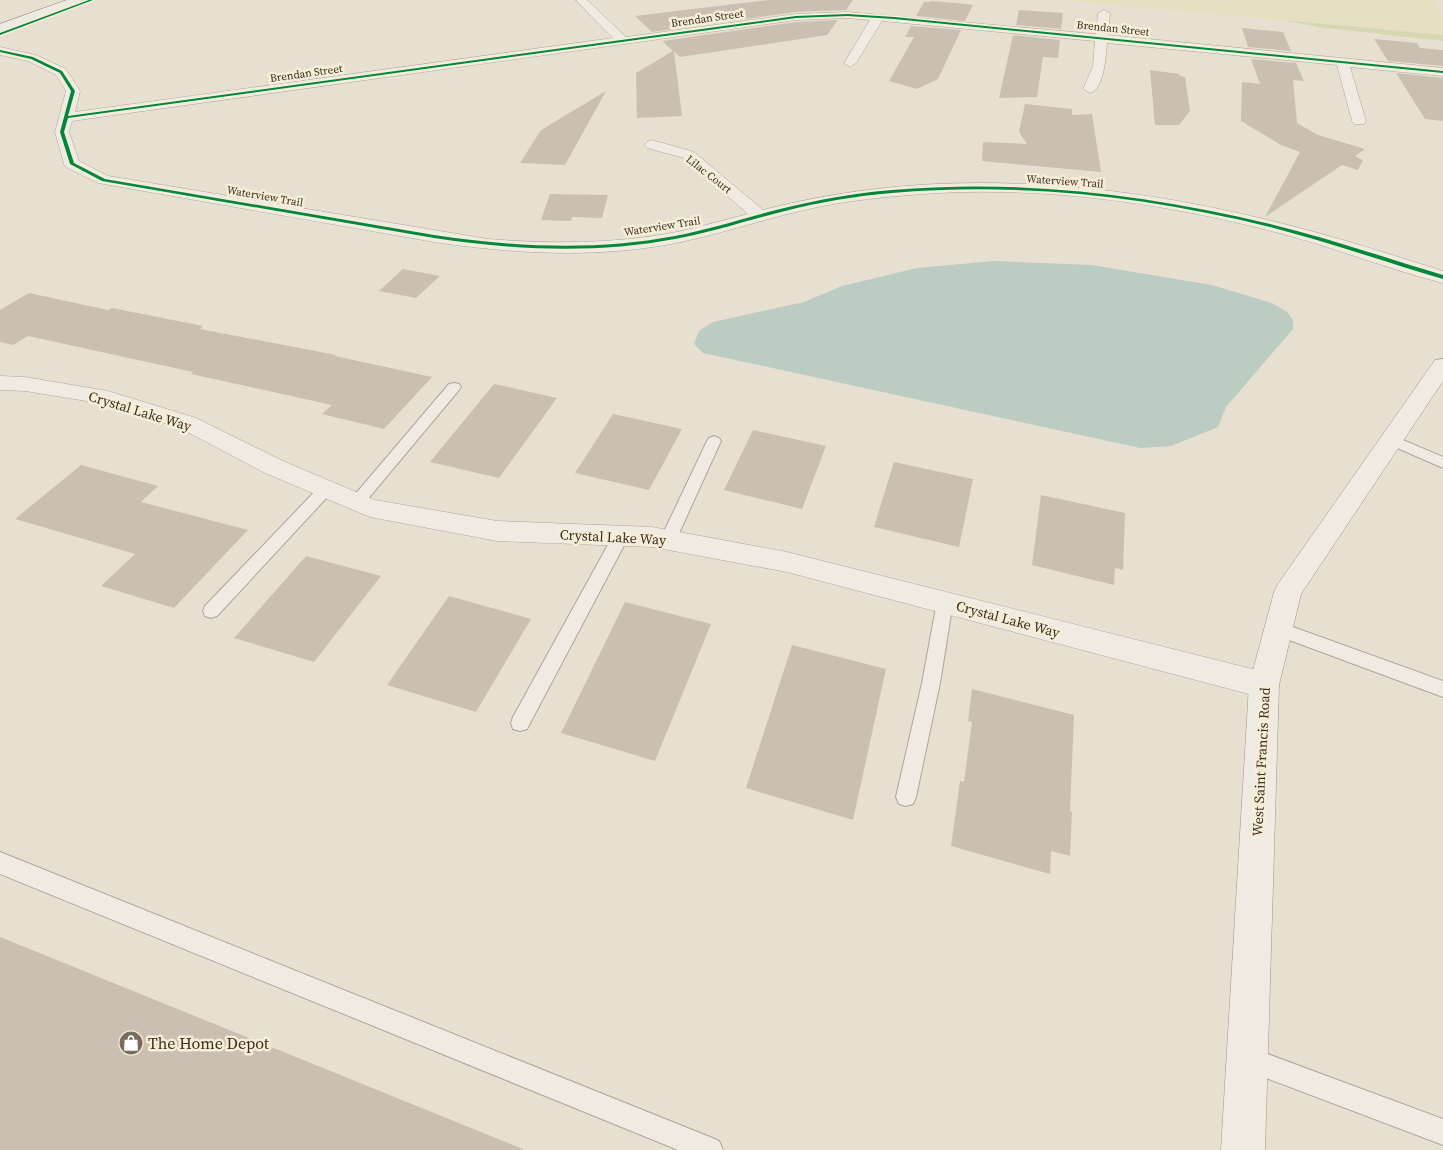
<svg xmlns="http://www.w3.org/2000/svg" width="1443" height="1150" font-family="'Source Serif 4',serif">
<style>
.farmland{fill:#e6dfc2}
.green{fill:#d6d7b3}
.water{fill:#bcccc2}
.building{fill:#cbbfb2}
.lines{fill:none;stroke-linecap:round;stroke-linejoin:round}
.lane-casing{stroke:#ada599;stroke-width:2}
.street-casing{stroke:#ada599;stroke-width:1}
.secondary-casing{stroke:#9c958a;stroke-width:1}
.lane{fill:#efebe3;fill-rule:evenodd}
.street{fill:#efebe3;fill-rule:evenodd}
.secondary{fill:#efebe3;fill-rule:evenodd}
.cycleway-casing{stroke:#f7eed8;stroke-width:3}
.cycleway{fill:#00873e;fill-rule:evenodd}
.labels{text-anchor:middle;stroke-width:5;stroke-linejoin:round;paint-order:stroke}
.far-street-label{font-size:11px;fill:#3d2e20;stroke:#f7eed8}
.street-label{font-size:14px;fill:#3d2e20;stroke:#f7eed8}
.near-poi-label{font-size:16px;fill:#3d2e20;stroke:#f7eed8;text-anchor:start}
</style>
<rect width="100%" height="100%" fill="#e7e0d1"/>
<path class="farmland" d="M1058 0H1436L1443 15V35Z"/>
<path class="green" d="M1282 20 1443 35V41L1318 27Z"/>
<path class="water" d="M994 261 1092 265 1212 285 1272 303 1287 312 1293 320V329L1226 407 1218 427 1171 446 1140 448 703 353 694 344 699 331 713 322 804 302 842 286 917 268Z"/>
<path class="building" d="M768 0H853L846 10 796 12 652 32 635 16Z
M931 1 967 4 973 5 965 21 916 16 924 2H930Z
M1019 10 1063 13 1061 29 1016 25Z
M838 20 827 35 680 57 674 51 682 116 637 118 636 73 673 51 662 41 796 22Z
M911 26 961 30 938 79 917 89 889 81 914 37H905Z
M1242 28 1283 32 1291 51 1248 47Z
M1013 35 1060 40 1058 58 1043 57 1037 97 999 98Z
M1374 39 1417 43 1420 48 1443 50V66L1388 61Z
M1251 59 1296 63 1304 81 1293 80 1297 123 1318 135 1365 149 1355 156 1363 160 1358 170 1342 165 1265 217 1300 152 1281 145 1241 121 1242 82 1260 84Z
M1150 70 1179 74 1180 76 1185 77 1190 111 1179 125H1155Z
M1396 73 1443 78V121L1425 119Z
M606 91 565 165 520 163 541 130Z
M1025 104 1072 109V115L1092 114 1101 172 982 161 983 142 1027 144 1019 132Z
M550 194 608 195 602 218 572 217 571 221 541 220Z
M403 269 440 276 416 298 379 291Z
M29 293 108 310 112 308 203 326 200 329 336 355 335 356 432 377 384 429 322 414 332 405 191 374 193 372 28 336 13 345 0 342V310Z
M494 384 557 398 499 478 430 462Z
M613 414 682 429 649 490 575 473Z
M753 430 826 446 802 509 724 490Z
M894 462 973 479 959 547 874 527Z
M81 465 158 486 141 502 248 530 174 608 101 586 135 554 15 519Z
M1041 495 1125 513 1123 570 1115 568 1114 585 1032 565Z
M306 556 381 576 314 662 234 638Z
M449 596 531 619 476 712 387 685Z
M625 602 711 624 655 761 561 733Z
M792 645 886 669 853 820 746 788Z
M972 689 1074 715 1070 811 1072 812 1070 856 1051 851 1050 874 951 846 960 781 964 782 972 722 968 721Z
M0 937 523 1149V1150H0Z"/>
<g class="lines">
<defs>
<path id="lane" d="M454 383 459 384 461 387 459 390 362 506 357 507 352 506 349 502 352 498 449 384Z
M1391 435 1443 457V468L1386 443 1384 440 1386 437Z
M714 436 719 438 721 441 676 540 674 544 668 546 662 544 660 540 707 441 709 438Z
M326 484 331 485 333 489 331 493 217 616 211 618 205 616 203 611 205 606 321 485Z
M621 530 627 532 629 536 527 729 520 731 513 729 511 723 513 717 615 532Z
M945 595 951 597 953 602 940 683 916 797 913 804 906 806 899 804 896 797 922 683 937 602 939 597Z
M1279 622 1443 681V697L1273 634 1270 629 1273 624Z
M0 852 710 1137 719 1141 723 1150H678L0 874Z
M1246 1046 1443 1119V1145L1237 1067 1234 1058 1237 1049Z"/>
<path id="street" d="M576 0H587L626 37 796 14 847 12 1096 34 1098 13 1104 10 1110 13 1108 35 1443 68V76L1350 67 1366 121 1364 124H1354L1352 121 1337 65 1107 43C1106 55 1104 90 1090 93L1083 89 1093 66 1095 41 882 21 856 63 850 67 844 63 870 20 847 18 796 20 72 121 69 132 79 161 108 176 488 239C551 244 614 244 677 232 700 227 724 220 748 214L684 158 647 148 644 145 647 142 652 140 694 152 763 210C931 166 1105 180 1272 221 1330 235 1386 253 1443 271V283C1391 270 1341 250 1290 236 1176 205 1056 187 938 193 892 196 845 200 800 211 753 222 708 238 660 246 584 258 509 253 434 242L98 183 66 167 64 164 55 132 66 91 56 75 28 61 0 55V47L36 55 66 69 80 91 75 112 613 38Z
M0 376 25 377 108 391 196 418 283 461 375 500 497 521 652 527 787 552 1264 672 1275 676 1279 685 1275 694 1264 698 787 572 652 547 497 541 370 517 265 473 180 428 105 404 25 391 0 390Z"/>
<path id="secondary" d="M67 0H82L81 2 0 32V24Z
M1443 359V381L1301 594 1279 685 1265 1150H1221L1249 685 1274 592 1278 584 1435 360Z"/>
</defs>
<use href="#lane" class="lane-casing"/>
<use href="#street" class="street-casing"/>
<use href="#secondary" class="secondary-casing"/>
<use href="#lane" class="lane"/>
<use href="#street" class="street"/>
<use href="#secondary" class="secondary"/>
<defs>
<path id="cycleway" d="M89 0H93L0 35V33Z
M847 14 894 17 1443 71V73L894 19 847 16 796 18 68 118 64 132 74 163 105 179 434 235C514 247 595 251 675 236 711 229 745 218 780 209 817 200 854 193 892 190 1019 179 1146 194 1270 224 1328 238 1386 258 1443 275V279C1385 262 1328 242 1270 227 1146 196 1019 182 892 193 856 196 820 202 785 211 748 220 712 232 675 239 595 254 514 250 434 238L102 181 70 164 60 132 71 91 60 73 31 59 0 52V50L33 57 62 71 75 91 68 116 796 16Z"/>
</defs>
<use href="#cycleway" class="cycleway-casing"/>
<use href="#cycleway" class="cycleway"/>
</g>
<defs>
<symbol id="shop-disc" viewBox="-11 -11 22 22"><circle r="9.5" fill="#786c5e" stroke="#f7eed8"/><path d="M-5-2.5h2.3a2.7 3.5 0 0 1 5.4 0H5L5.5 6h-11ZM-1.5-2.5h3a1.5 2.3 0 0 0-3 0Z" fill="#fff"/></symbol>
</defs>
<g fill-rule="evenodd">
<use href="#shop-disc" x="117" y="1029" width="28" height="28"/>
</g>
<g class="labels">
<g class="far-street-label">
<text transform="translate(707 18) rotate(-8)" y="4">Brendan Street</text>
<text transform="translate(1113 28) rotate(6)" y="4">Brendan Street</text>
<text transform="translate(306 73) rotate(-8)" y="4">Brendan Street</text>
<text transform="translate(709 174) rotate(38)" y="4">Lilac Court</text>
<text transform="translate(1065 181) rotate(4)" y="4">Waterview Trail</text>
<text transform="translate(265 196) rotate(10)" y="4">Waterview Trail</text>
<text transform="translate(662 226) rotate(-9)" y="4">Waterview Trail</text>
</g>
<g class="street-label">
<text transform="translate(140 411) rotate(17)" y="5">Crystal Lake Way</text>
<text transform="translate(613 537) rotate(3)" y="5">Crystal Lake Way</text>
<text transform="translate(1008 619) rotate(15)" y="5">Crystal Lake Way</text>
<text transform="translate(1261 762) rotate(-87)" y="5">West Saint Francis Road</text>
</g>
<g class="near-poi-label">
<text x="148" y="1049">The Home Depot</text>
</g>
</g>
</svg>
